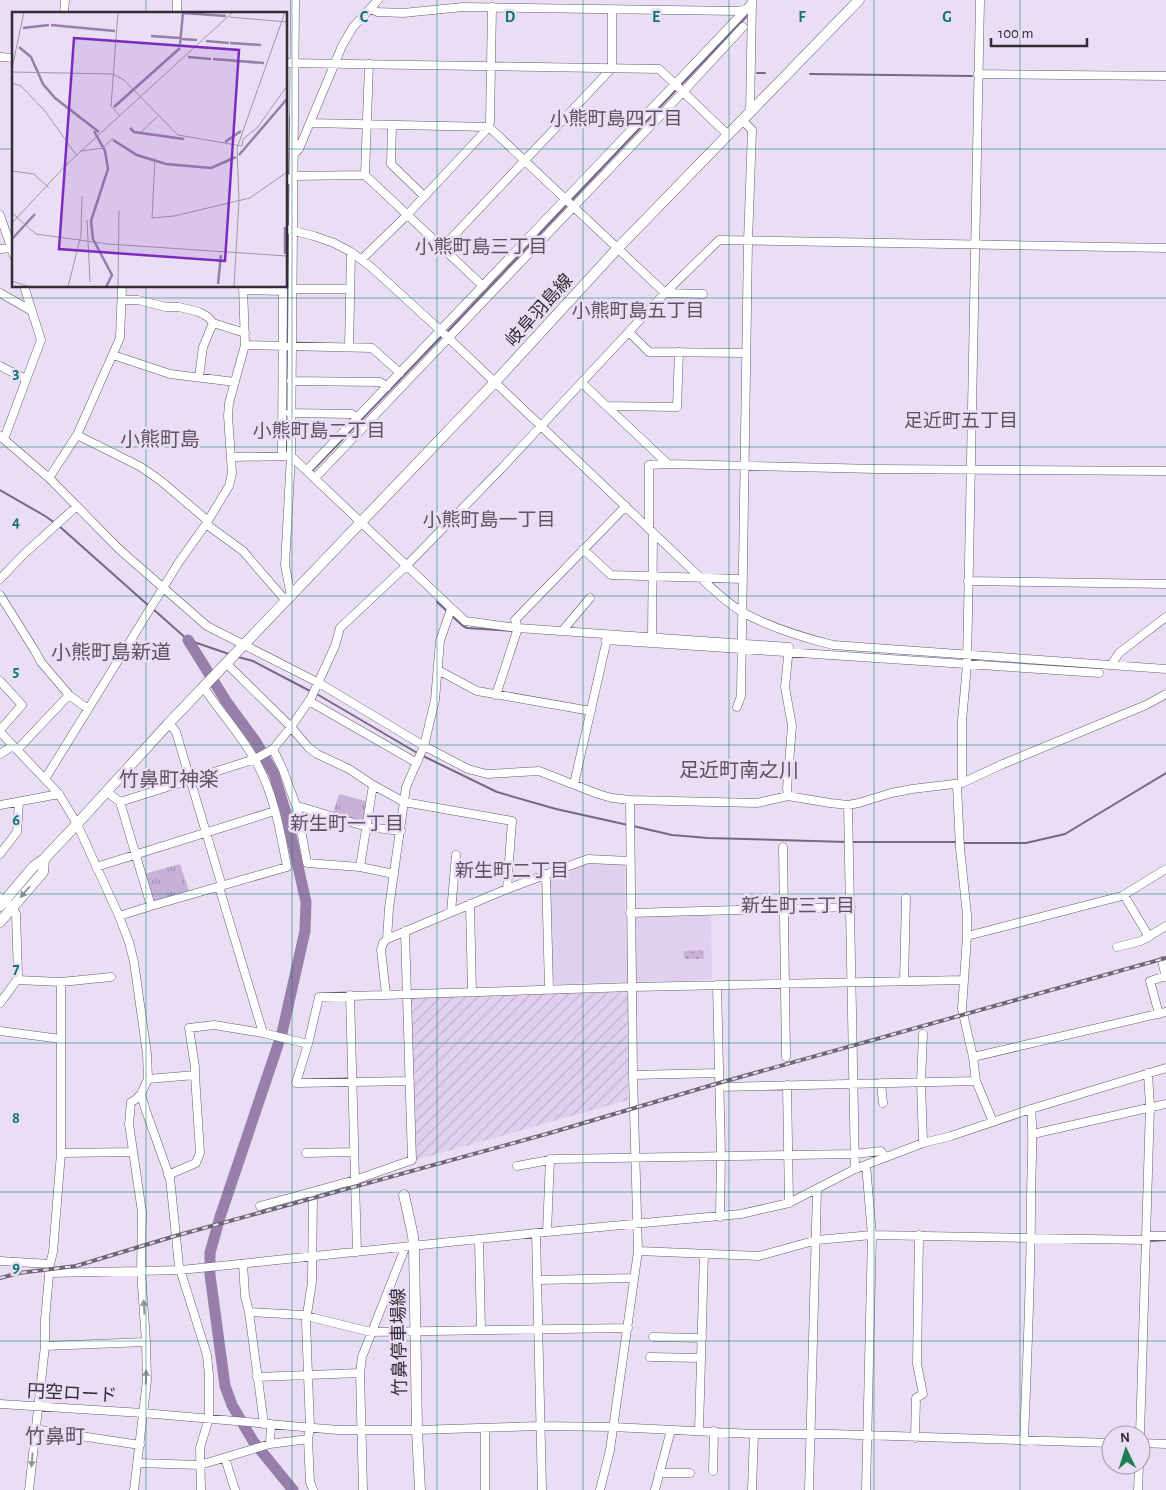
<svg xmlns="http://www.w3.org/2000/svg" width="1166" height="1490" font-family="'Alegreya Sans','Noto Sans JP',sans-serif">
<style>
.built{fill:#e1d0ed}
.industrial{fill:url(#industrial-furrows)}
.grass{fill:url(#grass-dots)}
.park{fill:url(#park-tufts)}
.lines{fill:none;stroke-linecap:round;stroke-linejoin:round}
.stream{stroke:#796687;stroke-width:2}
.river{stroke:#987faa;stroke-width:11}
.minor-casing{stroke:#665b6e;stroke-width:9}
.major-casing{stroke:#665b6e;stroke-width:11}
.minor{stroke:#fff;stroke-width:8}
.major{stroke:#fff;stroke-width:10}
.rail-casing{stroke:#6e6674;stroke-width:4}
.rail{stroke:#eadef4;stroke-width:2;stroke-dasharray:5.5;stroke-linecap:butt}
.oneway{fill:#98969a}
.grid{fill:none;stroke:#0f766e;stroke-width:1;stroke-opacity:0.55}
.labels{text-anchor:middle;stroke-width:5;stroke-linejoin:round;paint-order:stroke}
.street-label{font-size:18px;fill:#312c35;stroke:#eadef4}
.neighbourhood-label{font-size:19px;fill:#5e5365;stroke:#eadef4}
.quarter-label{font-size:20px;fill:#5e5365;stroke:#eadef4}
.inset-river{fill:none;stroke:#987faa;stroke-width:2.5}
.inset-road{fill:none;stroke:#a097a8;stroke-width:1}
.view{fill:#7b2cbf;fill-opacity:0.15;stroke:#7b2cbf;stroke-width:2.5}
.inset-edge{fill:none;stroke:#312c35;stroke-width:2.5}
.grid-label{font-size:16px;text-anchor:middle;font-weight:bold;fill:#0f766e;stroke:#eadef4;stroke-width:5;stroke-linejoin:round;paint-order:stroke}
</style>
<defs>
<pattern id="industrial-furrows" width="10" height="10" patternUnits="userSpaceOnUse" patternTransform="scale(1.25)"><rect width="10" height="10" fill="#e1d0ed"/><path d="M-1 1l2-2M0 10L10 0M9 11l2-2" fill="none" stroke="#c2b3cc"/></pattern>
<pattern id="grass-dots" width="8" height="8" patternUnits="userSpaceOnUse" patternTransform="scale(1.25)"><rect width="8" height="8" fill="#c8b1d8"/><path d="M2 2h.1M6 6h.1" fill="none" stroke="#a390b0" stroke-width="1.8" stroke-linecap="round"/></pattern>
<pattern id="park-tufts" width="24" height="20" patternUnits="userSpaceOnUse" patternTransform="scale(1.25)"><rect width="24" height="20" fill="#c8b1d8"/><path d="M3 7l-1-3M5 7V3M7 7l1-3M15 17l-1-3M17 17v-4M19 17l1-3" fill="none" stroke="#a390b0"/></pattern>
</defs>
<rect width="100%" height="100%" fill="#eadef4"/>
<path class="built" d="M588 861 625 863V914L709 912 711 915 712 977 710 980 556 984 551 978 548 875Z"/>
<path class="industrial" d="M625 992 629 996 628 1100 416 1160 410 1001 415 996Z"/>
<path class="grass" d="M703 950 704 959H684V951Z"/>
<path class="park" d="M339 794 366 801 363 821 333 813Z
M180 864 189 891 153 901 144 874Z"/>
<g class="lines">
<path class="stream" d="M757 73H765
M810 74 972 76
M680 86 749 14
M289 175 290 117
M571 201 676 90
M289 228V182
M446 333 568 204
M287 343 289 232
M286 410 287 347
M312 471 442 336
M0 490 45 516 55 523
M59 526 149 606
M437 602 448 612
M153 609 188 640 229 654
M452 616 463 626 467 628 512 631
M238 657 253 661 310 691
M315 693 419 754
M423 756 497 792 556 809 628 825
M633 826 672 835 708 838 847 842
M851 842H957
M961 843H1026L1065 834 1166 773
M1151 1241 1166 1240
M1142 1259V1243"/>
<path class="river" d="M188 640 226 701 256 742 274 774 286 813 306 902 305 931 282 1033 220 1217 210 1253V1275L225 1386 232 1405 253 1441 293 1490"/>
<defs>
<path id="minor" d="M371 9 378 12 403 13 463 7 739 11 747 9
M64 14 65 0
M177 14V0
M0 57 14 58
M286 63 659 69 675 84 307 470
M978 74 1166 76
M750 112 752 1
M310 123 489 127 665 293 703 294
M392 126 391 164 424 196
M728 135 675 84 752 3
M294 154 299 149 342 46 353 27 378 0
M365 175 369 64
M286 181 294 176 365 175 483 286
M0 215 14 256
M286 229 314 236 334 243 351 252 371 267 440 330 706 583C717 593 729 604 742 612 771 628 801 637 833 645L1166 669
M442 248 612 68V9
M0 249 14 248
M362 259 407 215 489 127 490 122 492 7
M293 289H350
M244 290 283 291 282 456
M0 293 32 311
M122 300H138L166 307H179L199 312 208 317 213 323 245 333
M629 332 649 352 746 353
M245 345 372 348 400 373
M349 347 351 252
M113 355 170 374 235 382
M0 366 26 379
M199 377 203 347 213 323
M291 381 380 382 387 387
M582 383 668 464
M608 406 677 407 679 352
M290 413 352 414 357 418
M77 435 141 467 161 481 208 521
M0 436 49 478 120 550 207 626 319 683 424 746 468 769 487 774 539 771 598 794 612 798 630 800 757 803 788 796 830 803 848 805 859 803 891 793 912 789 962 783 1003 764 1146 705 1166 694
M4 439 41 340 24 286
M232 457 291 456 465 621 518 628 789 647 785 687 792 726 787 788 788 796
M49 478 77 435 120 338 122 286
M315 478 683 92 743 27
M206 524 243 551 286 601
M649 529V465L668 464 877 469 1166 471
M583 549 611 575 742 579
M0 579 24 554 77 506
M968 581 1166 584
M0 595 35 651 41 662 69 695 88 709
M291 596 285 565 291 456 295 0
M451 609 440 641 435 700 424 746 406 787 389 908 387 939 507 889 588 859 630 861
M563 630 590 598
M652 638 653 533
M606 640 1099 673
M226 663 291 727 308 747 317 754 349 769 373 785 360 867
M1111 665 1119 653 1166 617
M438 670 477 691 591 711
M0 681 22 705 0 730
M496 695 518 628 515 620 626 506
M309 701 417 763
M737 707 741 696 748 242 752 130 742 120
M169 723 176 732 222 886
M0 732 59 794 77 824 119 916 129 942 134 962 147 1054 148 1079 141 1094 135 1100 131 1102 129 1124 142 1212 141 1271 146 1342 147 1380 134 1490
M273 749 283 770 297 808 307 863 360 867 394 874
M17 750 69 695
M0 754 13 746
M45 779 179 562 206 524 229 486 232 473 228 416 229 403 245 345 243 286
M962 783V721L967 665 980 0
M574 784 608 635
M373 785 404 802 512 821 507 889
M957 785 960 848 967 915V936L962 1009 973 1057 976 1081 993 1122
M106 791 120 802 151 906
M120 802 255 759 273 749 291 727 311 698 335 646 340 628 406 566 501 469 665 293 719 240 1166 248
M0 805 59 794
M848 805 855 1169
M297 808 301 807 367 827 401 831
M783 847 786 1057
M0 854 17 832 19 802
M96 867 275 811
M546 874 549 989
M219 887 263 1033
M1124 895 1149 937
M0 897 12 907 16 914 18 974 17 980 0 1003
M470 904 472 992
M451 912 456 855
M630 913 851 907
M119 916 151 906 287 867C280 830 274 793 255 760 241 735 220 712 204 688
M967 936 1122 896 1166 869
M1117 947 1141 941 1166 926
M1162 961 1166 977
M17 980 61 982 111 977
M904 981 906 898
M717 985 721 1155 720 1217
M386 994 381 950 383 943 387 939
M350 995 357 1252
M1159 1014 1150 981 1166 976
M0 1031 61 1039
M923 1034 921 1082 923 1143
M973 1057 1166 1012
M633 1075 719 1073
M148 1079 195 1075V1067L189 1028 214 1025 263 1033 308 1044
M410 1081 296 1083 308 1044 319 997 632 987 963 980
M881 1083 883 1103
M787 1085 789 1203
M719 1087 976 1081
M141 1094 146 1111 170 1178 179 1266 207 1355 209 1375V1418L200 1448 201 1490
M1033 1134 1166 1104
M61 1153 133 1152
M306 1153 354 1152
M517 1166 555 1159 855 1154 881 1151 885 1157
M168 1175 196 1163 200 1153 195 1075
M260 1206 355 1180 412 1160 405 931
M547 1232 550 1159
M536 1233 542 1490
M1147 1236H1166
M479 1240 481 1330
M638 1251 759 1256 817 1240 872 1235 1146 1240
M0 1261 50 1264
M243 1264 245 1296 249 1312 264 1424
M50 1273 181 1270 536 1233 741 1214 789 1203 855 1169 923 1143 951 1136 1031 1109 1166 1068
M538 1280 634 1278
M249 1312 302 1315 371 1332 628 1328
M653 1337 702 1338
M45 1346 146 1342
M650 1357 701 1358
M257 1377 360 1373
M0 1404 143 1413 338 1430H417L541 1426 613 1427 754 1434H831L1111 1443
M485 1428V1490
M34 1429 140 1445
M699 1430 704 1254
M1140 1435 1150 1106 1148 1073
M915 1438 916 1398 923 1394 917 1364 919 1235
M308 1439 310 1482 313 1490
M1024 1441C1027 1361 1031 1280 1031 1200 1031 1169 1034 1139 1031 1109
M1141 1443 1166 1444
M270 1444 271 1424
M225 1458 235 1490
M138 1463 200 1465 270 1444 308 1439 310 1428 306 1321 312 1282 313 1192
M713 1471 714 1431
M659 1473H690
M29 1490 45 1346V1320L50 1264 53 1252 61 1153V982
M363 1490 360 1373 362 1357 405 1248
M600 1490 610 1450 638 1251 633 1075 630 800
M655 1490 671 1430
M752 1490 754 1434
M809 1490 817 1189
M866 1490 872 1235 866 1165
M1138 1490 1139 1465"/>
<path id="major" d="M0 906 34 866 44 859 77 824 169 723 495 382 617 249 859 0
M0 922 43 872 44 859
M404 1195 413 1236 414 1247 417 1430 420 1490"/>
</defs>
<use href="#minor" class="minor-casing"/>
<use href="#major" class="major-casing"/>
<use href="#minor" class="minor"/>
<use href="#major" class="major"/>
<defs>
<path id="rail" d="M0 1278 19 1273 76 1266 175 1236 550 1133 719 1083 1166 958"/>
</defs>
<use href="#rail" class="rail-casing"/>
<use href="#rail" class="rail"/>
</g>
<defs><path id="oneway-solid" d="M-6-.8H1V-3.2L6.5 0L1 3.2V.8H-6Z" transform="scale(1.25)"/></defs>
<g class="oneway">
<use href="#oneway-solid" transform="translate(25 892) rotate(131)"/>
<use href="#oneway-solid" transform="translate(144 1307) rotate(-94)"/>
<use href="#oneway-solid" transform="translate(146 1377) rotate(-88)"/>
<use href="#oneway-solid" transform="translate(32 1460) rotate(95)"/>
</g>
<path class="grid" d="M146 0V14M292 0V1490M437 0V1490M583 0V1490M729 0V1490M874 0V1490M1020 0V1490M0 149H14M286 149H1166M146 286V1490M0 298H1166M0 447H1166M0 596H1166M0 745H1166M0 894H1166M0 1043H1166M0 1192H1166M0 1341H1166"/>
<g class="labels">
<g class="street-label">
<text transform="translate(539 310) rotate(-48)" y="6">岐阜羽島線</text>
<text transform="translate(399 1342) rotate(-91)" y="6">竹鼻停車場線</text>
<text transform="translate(72 1393) rotate(3)" y="6">円空ロード</text>
</g>
<g class="neighbourhood-label">
<text x="616" y="125">小熊町島四丁目</text>
<text x="481" y="253">小熊町島三丁目</text>
<text x="638" y="317">小熊町島五丁目</text>
<text x="961" y="427">足近町五丁目</text>
<text x="319" y="437">小熊町島二丁目</text>
<text x="489" y="526">小熊町島一丁目</text>
<text x="347" y="830">新生町一丁目</text>
<text x="512" y="877">新生町二丁目</text>
<text x="798" y="912">新生町三丁目</text>
</g>
<g class="quarter-label">
<text x="160" y="446">小熊町島</text>
<text x="111" y="659">小熊町島新道</text>
<text x="739" y="777">足近町南之川</text>
<text x="169" y="786">竹鼻町神楽</text>
<text x="55" y="1443">竹鼻町</text>
</g>
</g>
<g transform="translate(12 12)">
<rect width="275" height="275" fill="#eadef4"/>
<path class="inset-river" d="M171 1 214 4M39 13 103 19M11 16 37 13M139 24 168 26M170 27 185 28M194 29 217 31M218 31 249 33M168 32 171 1M7 35 19 45 31 72 43 86 87 120M176 45 199 47M201 47 252 51M102 95 168 36M118 116 122 120 172 127M82 119 93 139 96 157 79 209 81 227 100 263 94 275M101 128 125 143 154 152 199 156 224 145M213 130 229 119M227 143 275 87M0 227 23 202M273 242V215M206 272 209 243"/>
<path class="inset-road" d="M106 0 99 94 108 104M217 5 275 10M0 56 12 0M0 60 101 62 112 68 166 123 230 134 231 127 245 116 275 74M0 71 9 74 33 99 65 144M129 120 146 104M69 139 91 136 101 126M143 146 140 206 162 204 238 186 275 160M0 159 22 162 37 176M0 201 24 222 96 232 275 244M75 208 78 270M0 211 56 151 221 0M0 269 18 275M56 275 69 223 70 184M106 275 107 199M222 275 227 188 225 136 273 0"/>
<path class="view" d="M62 26 227 38 213 249 47 237Z"/>
<rect width="275" height="275" class="inset-edge"/>
</g>
<g class="grid-label">
<text x="364" y="22">C</text>
<text x="510" y="22">D</text>
<text x="656" y="22">E</text>
<text x="802" y="22">F</text>
<text x="947" y="22">G</text>
<text x="16" y="378">3</text>
<text x="16" y="527">4</text>
<text x="16" y="676">5</text>
<text x="16" y="825">6</text>
<text x="16" y="974">7</text>
<text x="16" y="1123">8</text>
<text x="16" y="1272">9</text>
</g>
<g transform="translate(1126 1450) rotate(356)"><circle r="24" fill="#eadef4" stroke="#a097a8"/>
<path d="M0-4L9 19L0 12L-9 19Z" fill="#1d7f57"/>
<text y="-8" font-size="14" font-weight="bold" text-anchor="middle" fill="#312c35">N</text>
</g>
<path d="M991 38v8h96v-8" fill="none" stroke="#312c35" stroke-width="2.5"/>
<text x="998" y="38" font-size="15" fill="#312c35" stroke="#eadef4" stroke-width="4" paint-order="stroke">100 m</text>
</svg>
